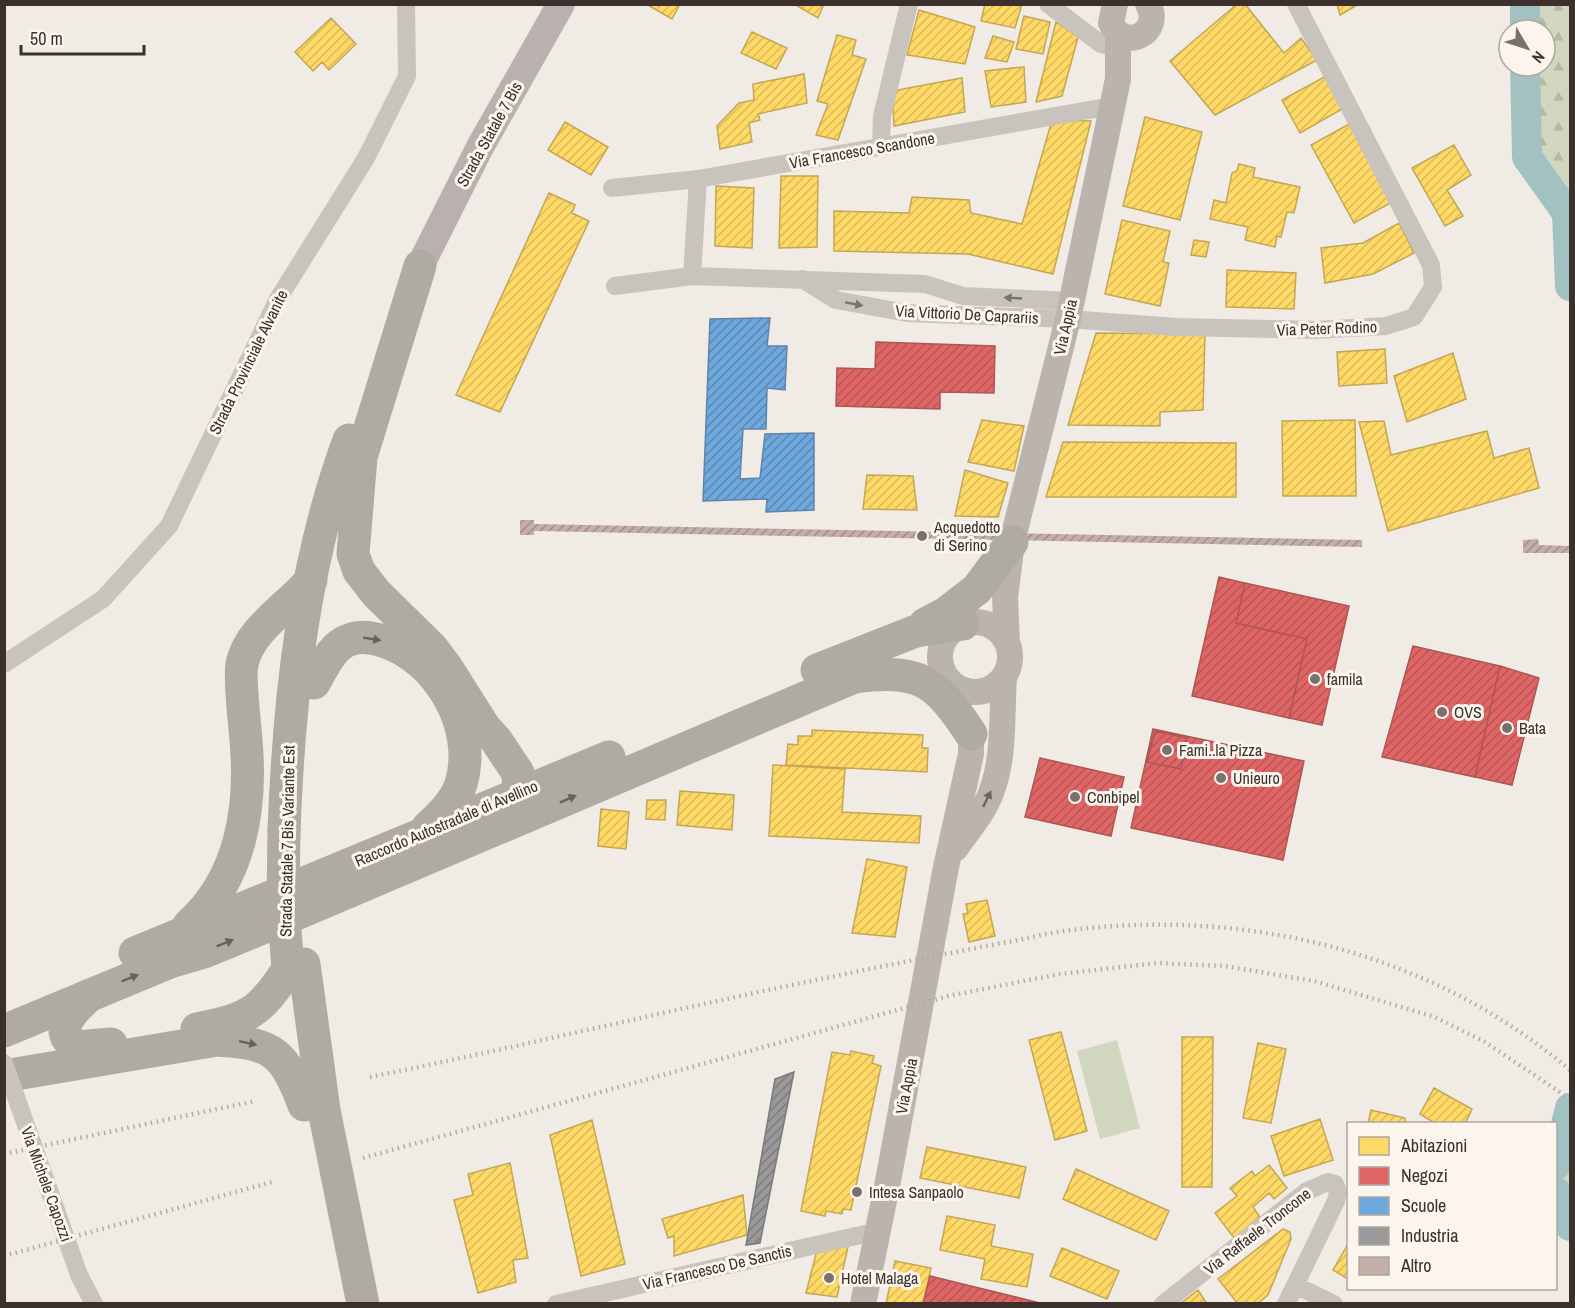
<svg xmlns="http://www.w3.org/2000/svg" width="1575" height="1308" font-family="'Archivo Narrow',sans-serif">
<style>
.green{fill:#d1d6bf}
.forest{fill:url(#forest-firs)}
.homes{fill:url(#homes-hatch);stroke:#c4a654;stroke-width:1.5}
.shops{fill:url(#shops-hatch);stroke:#ae5654;stroke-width:1.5}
.schools{fill:url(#schools-hatch);stroke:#5f84a7;stroke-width:1.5}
.industry{fill:url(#industry-hatch);stroke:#7d7a78;stroke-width:1.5}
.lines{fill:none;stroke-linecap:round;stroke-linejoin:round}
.river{stroke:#a1c2c1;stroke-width:30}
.building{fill:url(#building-hatch)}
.street{stroke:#c9c3be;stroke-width:18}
.secondary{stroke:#bab3ae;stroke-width:26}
.primary{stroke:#b8b1ad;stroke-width:28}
.highway{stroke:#afaaa4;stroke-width:33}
.rail{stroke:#b1aca8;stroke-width:4.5;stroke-dasharray:1.5 4.5;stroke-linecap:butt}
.street-bridge{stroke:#c9c3be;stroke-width:18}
.highway-bridge{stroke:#afaaa4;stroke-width:33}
.oneway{fill:#7b726d}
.oneway2{fill:#69615b}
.oneway3{fill:#6e645f}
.poi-dot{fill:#7a716c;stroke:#fbf5ee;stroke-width:2}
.labels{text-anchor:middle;stroke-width:6;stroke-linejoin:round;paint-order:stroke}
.street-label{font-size:16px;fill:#3b302b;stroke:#fbf5ee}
.poi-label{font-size:16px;fill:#3b302b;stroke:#fbf5ee;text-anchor:start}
</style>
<defs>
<pattern id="forest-firs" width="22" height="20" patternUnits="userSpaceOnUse" patternTransform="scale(1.5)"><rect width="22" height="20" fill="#d1d6bf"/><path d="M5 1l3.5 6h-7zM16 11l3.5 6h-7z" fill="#b4b8a4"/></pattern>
<pattern id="homes-hatch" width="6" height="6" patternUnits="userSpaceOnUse" patternTransform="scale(1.5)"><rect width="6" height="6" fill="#ffd966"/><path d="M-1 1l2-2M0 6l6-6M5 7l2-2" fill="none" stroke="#dbbb59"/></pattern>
<pattern id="shops-hatch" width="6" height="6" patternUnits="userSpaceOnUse" patternTransform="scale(1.5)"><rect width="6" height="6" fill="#e06666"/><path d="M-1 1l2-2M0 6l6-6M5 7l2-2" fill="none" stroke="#b75454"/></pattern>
<pattern id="schools-hatch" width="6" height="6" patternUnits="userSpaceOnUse" patternTransform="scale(1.5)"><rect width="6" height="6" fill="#6fa8dc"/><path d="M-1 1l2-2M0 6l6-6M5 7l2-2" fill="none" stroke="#5c89b3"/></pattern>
<pattern id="industry-hatch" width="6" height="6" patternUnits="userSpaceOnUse" patternTransform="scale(1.5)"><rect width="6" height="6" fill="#999"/><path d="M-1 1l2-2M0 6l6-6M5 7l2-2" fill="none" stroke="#7e7d7d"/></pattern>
<pattern id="building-hatch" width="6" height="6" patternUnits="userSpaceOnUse" patternTransform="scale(1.5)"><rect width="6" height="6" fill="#c3afa7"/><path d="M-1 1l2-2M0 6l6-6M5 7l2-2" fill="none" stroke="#a08f88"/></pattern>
</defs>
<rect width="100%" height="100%" fill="#f0ebe5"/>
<path class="green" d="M1117 1040 1140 1128 1100 1139 1077 1051Z"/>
<path class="forest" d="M1537 5H1570V189L1561 191 1532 135 1535 66H1545V30H1536Z
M1570 1130V1209L1559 1183Z"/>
<path class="homes" d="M646 4H680L672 19Z
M794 4H824L818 18Z
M985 4H1022L1015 28 981 21Z
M1237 4H1245L1284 53 1301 38 1317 60 1215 115 1170 61Z
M1337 4H1359L1340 15Z
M919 10 975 27 965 64 907 55Z
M1024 16 1050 22 1043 54 1016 49Z
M331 18 356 44 329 70 322 62 313 71 295 52Z
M1056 22 1078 37 1062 96 1036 102Z
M752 32 787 48 776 69 741 53Z
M837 35 856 40 852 55 866 59 838 140 816 135 828 104 817 101Z
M993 36 1014 42 1007 62 985 58Z
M1024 67 1026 102 991 107 985 71Z
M804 74 807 103 758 114 760 120 749 123 752 142 720 149 717 126 739 103 754 100 753 84Z
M1326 76 1344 108 1300 133 1282 100Z
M962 78 965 112 894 126 892 91Z
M1145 117 1202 132 1180 220 1123 206Z
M1052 120 1091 121 1053 274 968 254 834 251V211L909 213 912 197 969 200 971 213 1022 224Z
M565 122 608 147 591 175 548 150Z
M1351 123 1394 201 1354 223 1311 145Z
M1454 145 1471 175 1447 190 1463 216 1445 226 1412 168Z
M1239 164 1255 168 1253 177 1300 187 1294 213 1287 212 1281 237 1277 236 1275 247 1245 240 1248 227 1210 219 1214 200 1226 203 1232 173 1237 171Z
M781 176H818L817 247 779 248Z
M716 186 754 188 752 248 715 246Z
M549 193 575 205 572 213 589 221 500 412 456 395Z
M1122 220 1170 231 1163 262 1169 263 1160 306 1105 294Z
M1399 223 1414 253 1373 274 1325 283 1321 248 1363 243Z
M1194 240 1209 242 1206 257 1191 255Z
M1227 270 1296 273 1294 309 1226 307Z
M1096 333 1205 334 1203 410 1160 412V426L1068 425Z
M1385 349 1387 383 1339 386 1337 352Z
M1453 353 1466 399 1407 422 1394 376Z
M982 420 1024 426 1014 471 968 462Z
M1355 420 1356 496H1283L1282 421Z
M1384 421 1391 455 1487 431 1494 458 1529 448 1539 488 1388 531 1359 422Z
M1063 442 1236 443V497H1046Z
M965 470 1008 483 998 517 955 516Z
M867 475 913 476 917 510 863 509Z
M812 730 923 735 922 748H928L927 772 786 765 788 744 798 745V736H812Z
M773 765 845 769 842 812 921 816 919 843 769 836Z
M680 791 734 795 732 830 677 825Z
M647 800H666L665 820 646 819Z
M601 809 629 812 626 849 598 846Z
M867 859 907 867 895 937 852 933Z
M987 900 995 936 969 942 963 914 968 913 966 904Z
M1061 1032 1087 1131 1055 1140 1029 1040Z
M1182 1037H1213L1212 1187H1182Z
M1258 1043 1286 1049 1271 1123 1243 1118Z
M851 1051 874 1056 872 1063 881 1066 851 1210 843 1209 842 1214 826 1211 825 1216 801 1211 832 1052 850 1055Z
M1434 1088 1472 1109 1465 1124H1436L1420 1114Z
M1371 1110 1405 1118 1406 1124H1368Z
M1320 1119 1333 1160 1284 1176 1271 1136Z
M592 1120 625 1264 581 1276 550 1135Z
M927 1147 1026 1167 1019 1198 920 1178Z
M510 1163 528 1258 513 1260 516 1282 478 1293 454 1200 473 1195 468 1174Z
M1269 1165 1287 1188 1274 1199 1269 1193 1253 1207 1260 1217 1234 1238 1215 1213 1237 1196 1230 1188 1252 1171 1255 1176Z
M1076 1169 1169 1211 1156 1240 1063 1199Z
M743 1195 747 1235 674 1256V1236L668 1238 662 1219Z
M947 1216 995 1225 991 1246 1033 1254 1027 1287 981 1279 985 1259 940 1250Z
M1283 1229 1290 1232 1291 1239 1268 1295 1257 1304H1238L1218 1279Z
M849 1242 837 1297 806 1293 817 1250Z
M1348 1244V1279L1333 1270Z
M1062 1248 1119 1271 1107 1299 1050 1276Z
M895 1261 931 1268 923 1304H886Z
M1198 1290 1207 1304H1180Z"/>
<path class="shops" d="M876 342 995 346 994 393 940 392V409L836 406 837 368 875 369Z
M1219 577 1245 583 1236 623 1307 639 1289 718 1192 696Z
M1245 583 1349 606 1322 725 1289 718 1307 639 1236 623Z
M1413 646 1500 666 1475 777 1382 757Z
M1500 666 1539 678 1512 785 1475 777Z
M1153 729 1304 761 1283 860 1131 828Z
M1155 731 1187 738 1181 769 1147 762Z
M1040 758 1124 777 1111 836 1025 817Z
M930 1276 1044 1304H923Z"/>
<path class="schools" d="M770 318 767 346H787L785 390 767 388 766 429H743L740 479 760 478 765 434 814 433V510L766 512 767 499 703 501 710 319Z"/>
<path class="industry" d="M794 1072 760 1243 746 1245 775 1079Z"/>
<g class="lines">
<path class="river" d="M1525 4V30
M1525 66 1527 157 1567 213 1570 286
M1556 1165 1570 1108
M1556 1192 1570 1226"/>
</g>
<path class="building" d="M520 520H534V524L1362 540V547L534 531V535H520Z
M1538 539 1539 545 1570 546V553H1523V540Z"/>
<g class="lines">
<path class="street" d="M1048 4 1101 44 1117 49
M881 146 882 116 909 4
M612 188 698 179 1112 106
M692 276 698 179
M802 279 836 300 907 313 1068 319 1177 327 1316 330 1386 326 1414 317 1433 287 1431 265 1296 4
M615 286 692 276 925 284 963 296 1072 301
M4 664 103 599 169 526 278 299 366 158 407 76 406 4
M79 1275 94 1304
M1295 1285 1334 1304
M556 1304 878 1231
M1163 1304 1307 1191 1328 1182 1335 1184 1338 1192 1336 1201 1286 1304"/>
<path class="secondary" d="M1115 4 1111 23C1124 53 1164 32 1148 4
M940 657a35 35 0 1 1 70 0a35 35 0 1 1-70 0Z
M1007 643 1005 597 1012 542 1068 319 1118 79V34
M956 848C965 834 977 821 985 806 1006 768 1001 719 1004 678
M863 1304 888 1181 946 867 971 754V734L965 719"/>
<path class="primary" d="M420 266 480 147 561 4"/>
<path class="highway" d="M420 266 361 457 353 554 359 571 376 593 432 648 447 668 485 728 496 740 518 773 519 799 514 812
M925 624 946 613 977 589 1012 542
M817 670 916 631 963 624
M314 683C322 670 328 654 340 645 353 635 368 636 383 641 438 658 478 727 461 784 455 802 441 815 428 827
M284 830C289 699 303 564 349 440
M189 925C241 879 252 808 246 741 245 724 239 679 242 664 249 629 290 606 311 580
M135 953 609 757
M304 964 324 1110 363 1304
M90 995C75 1008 50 1031 77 1047L111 1044
M197 1029C248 1019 260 1013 288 969
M4 1031 170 962 204 952 289 917 854 677C919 669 935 679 971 734
M4 1076 217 1040C273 1043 284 1052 304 1105"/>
<path class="rail" d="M370 1077C524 1046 677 1008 831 977 886 965 941 955 997 944 1022 940 1046 933 1071 930 1250 908 1432 953 1570 1070
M4 1154 255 1101
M363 1158 948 996 1060 974 1158 963 1225 966 1314 981 1435 1017 1485 1042 1570 1099
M4 1256 272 1182"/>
<path class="street-bridge" d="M4 1063 79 1275"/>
<path class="highway-bridge" d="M284 830 283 903 288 969"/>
</g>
<defs><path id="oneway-solid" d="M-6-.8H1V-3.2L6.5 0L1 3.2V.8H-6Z" transform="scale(1.5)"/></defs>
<g class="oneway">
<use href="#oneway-solid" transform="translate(1013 298) rotate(-177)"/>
<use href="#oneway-solid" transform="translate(854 304) rotate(10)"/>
</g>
<g class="oneway2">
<use href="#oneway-solid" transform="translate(372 639) rotate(9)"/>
<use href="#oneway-solid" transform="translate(568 799) rotate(-24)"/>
<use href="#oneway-solid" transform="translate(225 943) rotate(-22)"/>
<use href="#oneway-solid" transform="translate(130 978) rotate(-22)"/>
<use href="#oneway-solid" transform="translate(248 1043) rotate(12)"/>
</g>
<use class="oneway3" href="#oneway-solid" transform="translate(987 799) rotate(-64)"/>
<g class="poi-dot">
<circle cx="922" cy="536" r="6"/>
<circle cx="1315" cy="679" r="6"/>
<circle cx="1442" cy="712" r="6"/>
<circle cx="1507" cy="728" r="6"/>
<circle cx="1167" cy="750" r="6"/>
<circle cx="1221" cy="778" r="6"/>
<circle cx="1075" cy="797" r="6"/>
<circle cx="857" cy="1192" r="6"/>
<circle cx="829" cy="1278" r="6"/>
</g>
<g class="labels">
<g class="street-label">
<text transform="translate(489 134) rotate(-61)" y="6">Strada Statale 7 Bis</text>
<text transform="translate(862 150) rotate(-10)" y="6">Via Francesco Scandone</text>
<text transform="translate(967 314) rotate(3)" y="6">Via Vittorio De Caprariis</text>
<text transform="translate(1065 327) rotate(-77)" y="6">Via Appia</text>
<text transform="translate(1327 328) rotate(-2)" y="6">Via Peter Rodino</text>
<text transform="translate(248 362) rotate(-64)" y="6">Strada Provinciale Alvanite</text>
<text transform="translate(446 823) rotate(-23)" y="6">Raccordo Autostradale di Avellino</text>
<text transform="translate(287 841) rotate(-89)" y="6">Strada Statale 7 Bis Variante Est</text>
<text transform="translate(906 1086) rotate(-79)" y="6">Via Appia</text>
<text transform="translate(47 1184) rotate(70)" y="6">Via Michele Capozzi</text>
<text transform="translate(1257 1231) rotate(-38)" y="6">Via Raffaele Troncone</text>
<text transform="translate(717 1267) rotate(-13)" y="6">Via Francesco De Sanctis</text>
</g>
<g class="poi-label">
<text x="934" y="533">Acquedotto<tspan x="934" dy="18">di Serino</tspan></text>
<text x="1327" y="685">famila</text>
<text x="1454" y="718">OVS</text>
<text x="1519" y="734">Bata</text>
<text x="1179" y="756">Fami..la Pizza</text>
<text x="1233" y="784">Unieuro</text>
<text x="1087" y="803">Conbipel</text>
<text x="869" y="1198">Intesa Sanpaolo</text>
<text x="841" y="1284">Hotel Malaga</text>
</g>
</g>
<rect width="1575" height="1308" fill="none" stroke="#3b302b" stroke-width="12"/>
<rect x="1347" y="1122" width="210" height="168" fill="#fbf5ee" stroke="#aea6a0" stroke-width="1.5"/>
<rect x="1359" y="1137" width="30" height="18" fill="#ffd966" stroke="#aea6a0" stroke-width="1.5"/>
<text x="1401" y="1152" font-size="18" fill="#3b302b">Abitazioni</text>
<rect x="1359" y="1167" width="30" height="18" fill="#e06666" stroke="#aea6a0" stroke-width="1.5"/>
<text x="1401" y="1182" font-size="18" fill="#3b302b">Negozi</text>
<rect x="1359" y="1197" width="30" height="18" fill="#6fa8dc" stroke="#aea6a0" stroke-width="1.5"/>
<text x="1401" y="1212" font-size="18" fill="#3b302b">Scuole</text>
<rect x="1359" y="1227" width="30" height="18" fill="#999999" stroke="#aea6a0" stroke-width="1.5"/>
<text x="1401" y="1242" font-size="18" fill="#3b302b">Industria</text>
<rect x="1359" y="1257" width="30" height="18" fill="#c3afa7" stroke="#aea6a0" stroke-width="1.5"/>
<text x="1401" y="1272" font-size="18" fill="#3b302b">Altro</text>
<g transform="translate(1527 48) rotate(129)"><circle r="28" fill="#fbf5ee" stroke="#aea6a0" stroke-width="1.5"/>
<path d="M0-4.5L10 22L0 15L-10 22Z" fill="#7a716c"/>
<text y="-9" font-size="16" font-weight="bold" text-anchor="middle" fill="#3b302b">N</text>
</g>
<path d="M21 45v9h123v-9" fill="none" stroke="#3b302b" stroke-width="3"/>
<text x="30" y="45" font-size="18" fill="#3b302b" stroke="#fbf5ee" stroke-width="4.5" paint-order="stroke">50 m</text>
</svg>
